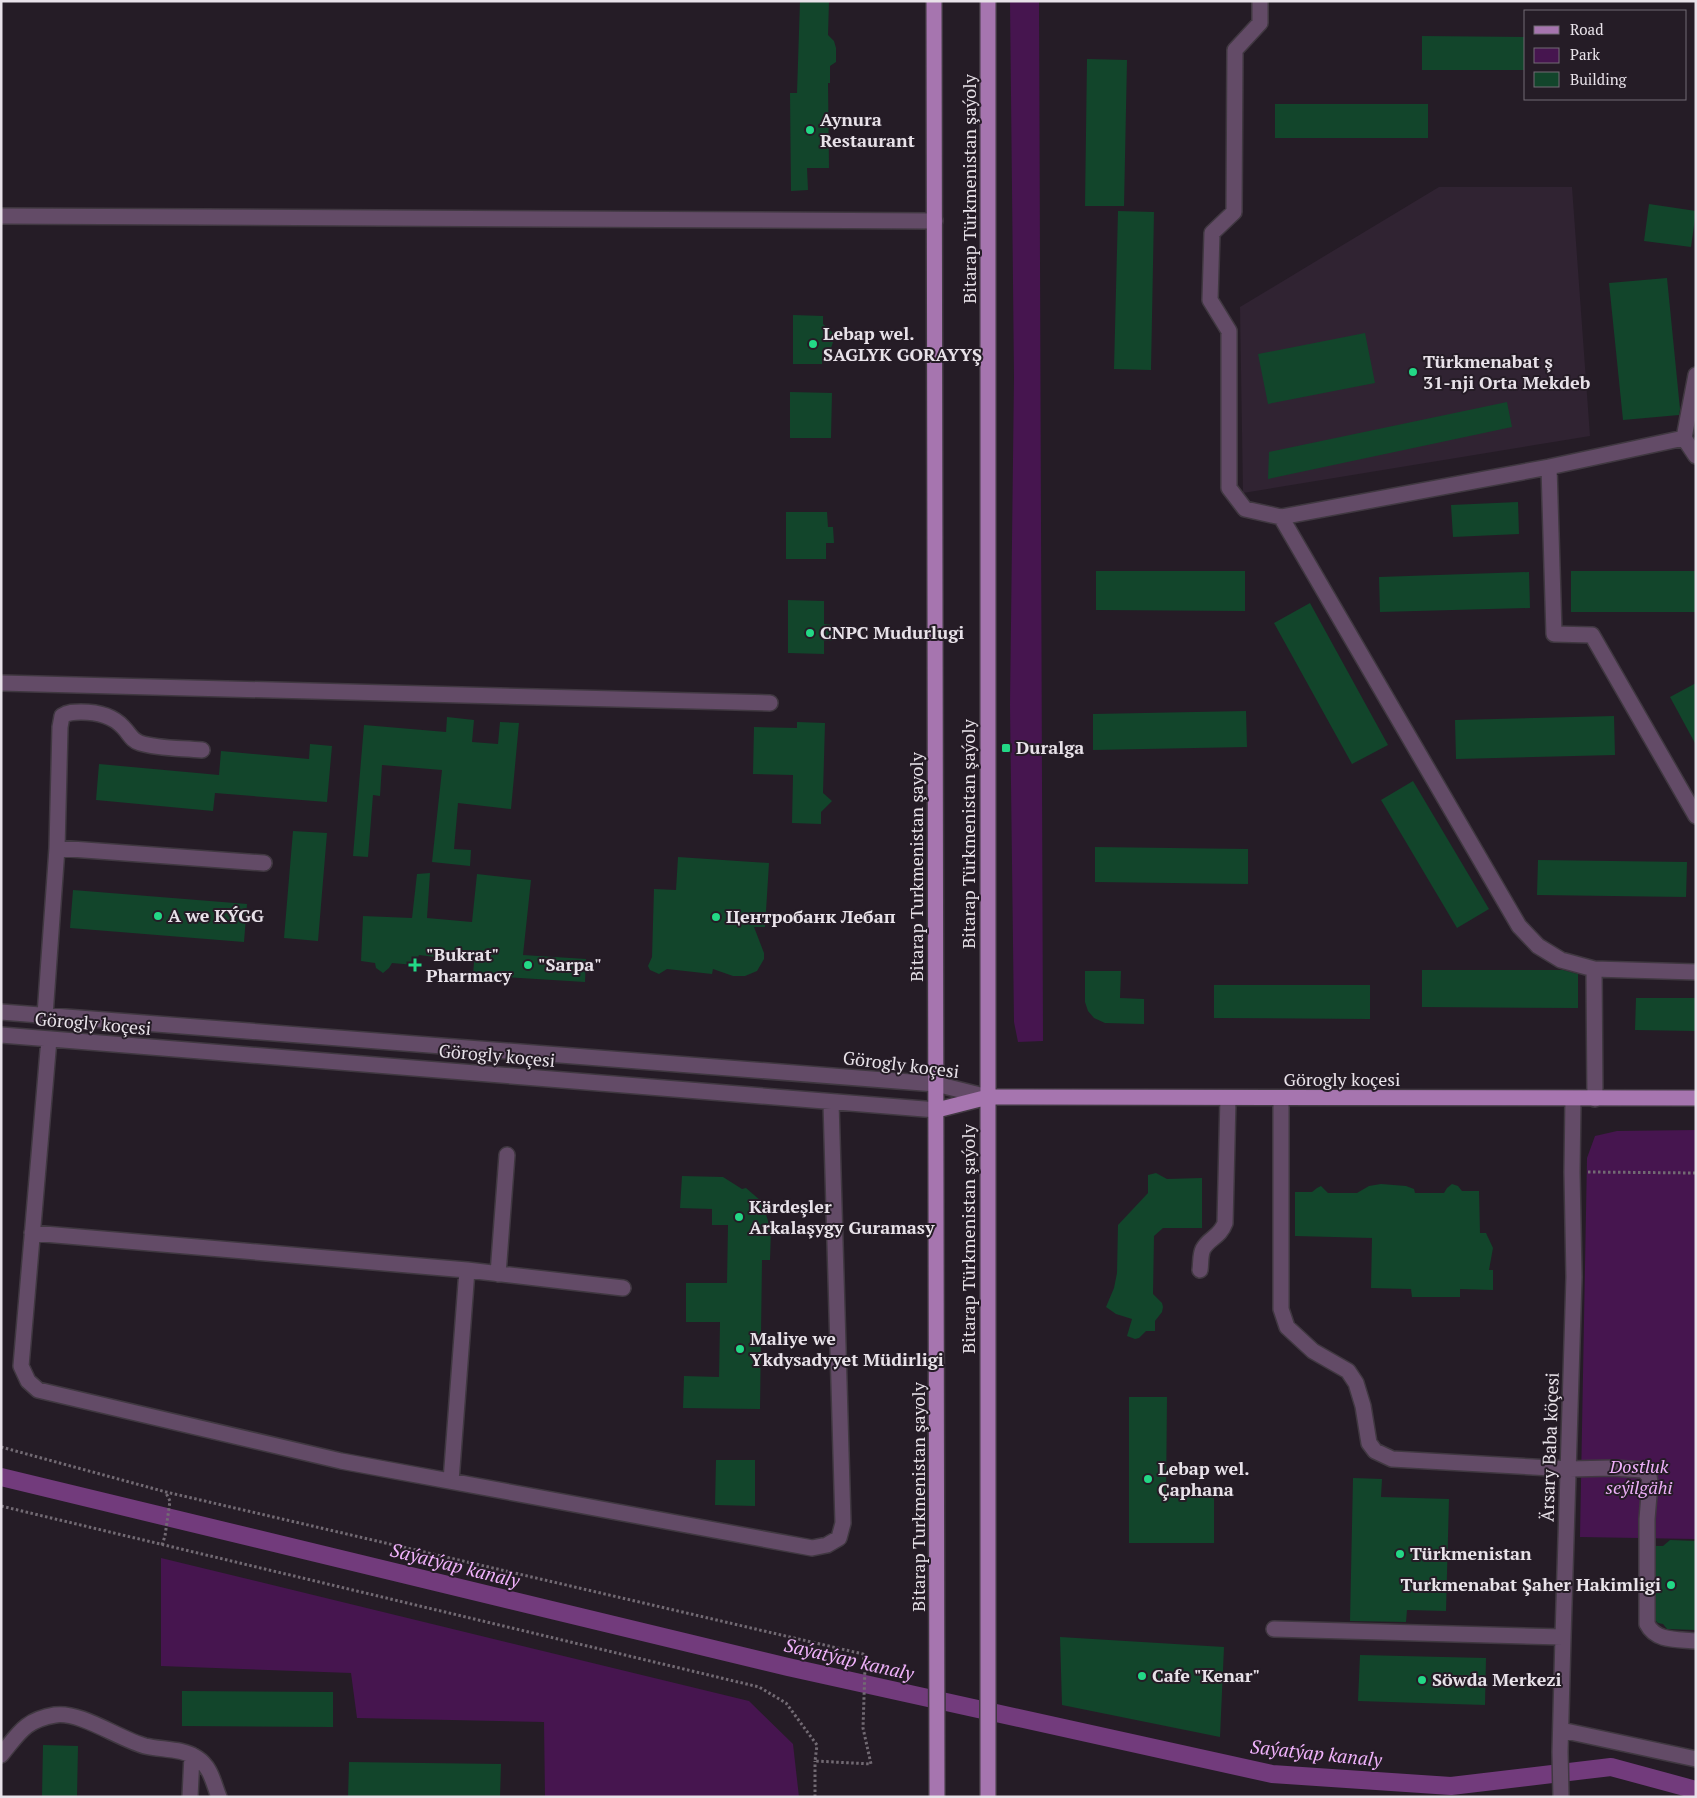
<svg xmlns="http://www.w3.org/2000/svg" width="1697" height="1798" font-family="'PT Serif',serif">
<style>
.built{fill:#302332}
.green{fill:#46154f}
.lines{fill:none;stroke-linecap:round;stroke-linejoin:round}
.canal{stroke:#723b7c;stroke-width:18}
.building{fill:#12452b}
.minor-casing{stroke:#403841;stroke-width:18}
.major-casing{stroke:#403841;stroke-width:18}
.path{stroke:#726a73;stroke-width:3;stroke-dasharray:2.5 2.5;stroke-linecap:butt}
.minor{stroke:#634b67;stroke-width:15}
.major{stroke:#a675af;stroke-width:15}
.poi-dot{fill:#23d886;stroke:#251c26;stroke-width:2}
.labels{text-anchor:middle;stroke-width:4;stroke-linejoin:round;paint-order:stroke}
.poi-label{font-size:18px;font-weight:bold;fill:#e8e2e9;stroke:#251c26;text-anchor:start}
.street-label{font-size:18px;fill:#e8e2e9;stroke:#251c26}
.park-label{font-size:18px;font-style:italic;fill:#eeb0f9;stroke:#251c26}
.water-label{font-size:19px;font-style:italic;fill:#f0b2fb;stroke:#251c26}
</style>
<rect width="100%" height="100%" fill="#251c26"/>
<path class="built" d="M1439 187H1572L1590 436 1243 493 1240 307Z"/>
<path class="green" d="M1010 1H1039L1043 1041 1018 1042 1014 1022 1010 705 1014 377Z
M1696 1130V1539L1580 1537 1587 1158 1595 1136 1617 1131Z
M161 1558 749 1701 793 1744 799 1797H545L544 1722 357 1718 351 1673 161 1666Z"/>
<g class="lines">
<path class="canal" d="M1 1477 788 1667 1272 1774 1451 1786 1611 1767 1696 1790"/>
</g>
<path class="building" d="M800 1H829L828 35 834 41 836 48V62L830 66V83H828L829 168H807L808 190 791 191 790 93H797Z
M1422 36 1526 37V70H1422Z
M1087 59 1127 60 1124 206H1085Z
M1275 104H1428V138H1275Z
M1649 204 1696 211 1691 247 1644 241Z
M1118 211 1154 212 1151 370 1114 369Z
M1667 278 1680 409 1679 415 1623 420 1609 283Z
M793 315 823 316V324L832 332 834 339 831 348 822 355V364H793Z
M1365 333 1375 383 1268 404 1258 354Z
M790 392 832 393 831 438H790Z
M1507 402 1512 427 1268 479 1269 452Z
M1518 502 1519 534 1453 537 1451 505Z
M786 512H827L828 527H833L834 543H826V559H786Z
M1096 571H1245V611L1096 610Z
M1571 571H1696V612H1571Z
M1529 572 1530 608 1380 612 1379 577Z
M788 600 824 601V624L833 625V641H824V654L788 653Z
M1310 603 1388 745 1352 764 1274 623Z
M1696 683V745L1670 697Z
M1246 711 1247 747 1093 750V714Z
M1614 716 1615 755 1456 759 1455 720Z
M447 717 474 720 472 742 498 744 500 722 519 723 511 809 458 803 454 849 471 850 470 866 432 862 442 770 382 765 380 796 373 795 368 857 353 856 364 725 446 732Z
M797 722 825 723 823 793 832 801 821 812V824L792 823 793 775 753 774 754 727 797 728Z
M310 744 332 746 327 802 215 793 213 811 96 800 99 764 219 775 221 751 309 759Z
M1413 781 1489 909 1457 928 1381 800Z
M293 831 327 833 318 941 284 938Z
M1095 847 1248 849V884L1095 882Z
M678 857 769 863 765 927H754L764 953V959L757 971 745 976H733L713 969 712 974 667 969 659 974 650 970 648 966 652 957 654 889 676 890Z
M1538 860 1687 862 1686 897 1537 895Z
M430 873 427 918 472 922 477 874 531 880 523 955 586 959 585 982 473 975 474 962 419 955 415 965 392 963 389 968 383 973 376 968 375 963 361 961 363 916 412 918 417 874Z
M73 890 247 904 244 942 70 928Z
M1422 970H1563L1578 974V1008L1422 1007Z
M1085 971H1121L1120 998 1144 999V1024L1105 1023 1094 1018 1088 1011 1085 1002Z
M1214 985H1370V1019L1214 1018Z
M1636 998H1696V1031L1635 1030Z
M1156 1173 1167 1179 1202 1178V1228H1163L1154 1236 1153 1294 1162 1303 1163 1307 1162 1312 1155 1321V1331H1146L1139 1338 1135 1339 1127 1336 1132 1319 1116 1314 1106 1307 1114 1288 1117 1273 1118 1225 1148 1193V1175Z
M682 1176 723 1177 742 1189 746 1188 761 1201 771 1229 770 1260H762L760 1409 683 1408 684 1376 719 1377 720 1322H686V1283H727L728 1225H712V1209L680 1208Z
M1381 1184 1406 1186 1414 1189 1415 1193H1444L1447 1188 1452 1184 1458 1186 1462 1191H1479L1480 1233H1486L1493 1248 1489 1270H1493V1290L1460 1289V1297H1412L1411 1289 1371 1288 1372 1238 1295 1236V1192H1312L1317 1188 1321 1186 1328 1193H1357L1369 1186Z
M1129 1397H1167L1166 1497H1214V1543H1129Z
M716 1460H755V1506L715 1505Z
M1353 1478 1382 1479 1381 1497 1449 1499 1446 1611 1407 1610 1406 1622 1350 1621Z
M1670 1540 1696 1541V1630L1667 1629 1663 1624 1658 1623 1656 1621V1546H1663Z
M1060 1637 1224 1647 1220 1737 1062 1705Z
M1360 1655 1486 1658 1485 1705 1358 1701Z
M182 1691 333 1692V1727L182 1726Z
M43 1745 78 1746 77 1797H42Z
M349 1762 501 1764 500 1797H348Z"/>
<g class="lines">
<defs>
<path id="minor" d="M1260 1V23L1235 50 1234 212 1212 233 1210 300 1229 331V488L1245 509 1281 517 1519 926 1538 946 1561 960 1594 969 1696 972
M1 216 935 221
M1696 375 1684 438 1696 456
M1684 438 1549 467 1554 634 1592 635 1696 816
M1281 517 1549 467
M1 683 770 703
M57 848 264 863
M1594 969 1595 1099
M1 1012 936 1084 988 1097
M45 1015 57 848 60 727 62 716C68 712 74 712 81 712 97 712 112 715 123 727 130 734 131 740 140 743 159 749 182 748 202 750
M1 1035 937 1110
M49 1039 21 1366 28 1381 38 1390 341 1461 812 1548 827 1545 839 1538 843 1523 831 1102
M1281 1098V1309L1287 1327 1313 1351 1348 1371 1356 1383 1363 1406 1369 1443 1375 1451 1392 1459 1569 1469 1613 1468 1643 1470 1649 1476 1650 1483 1647 1519V1624C1656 1642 1678 1639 1696 1641
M32 1233 467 1270 451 1481
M467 1270 623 1288
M1200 1270C1201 1264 1200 1255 1203 1249 1209 1238 1220 1237 1225 1223L1228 1098
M498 1274 507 1155
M1274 1629 1563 1637
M1561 1730 1696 1759
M1 1755C19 1733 25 1720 55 1715 80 1711 119 1739 145 1746 162 1750 182 1748 197 1758 211 1767 213 1782 219 1797
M190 1797 192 1755
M1561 1797 1560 1752 1563 1637 1574 1277 1572 1172 1573 1099"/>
<path id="major" d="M934 1 937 1797
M937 1110 988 1097 1696 1098
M988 1797V1"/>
</defs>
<use href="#minor" class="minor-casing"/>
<use href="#major" class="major-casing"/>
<path class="path" d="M1588 1172 1696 1173
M1 1447 166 1492 863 1654 865 1667 863 1728 871 1764 815 1761 817 1745 786 1703 759 1687 1 1506
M162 1545 165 1536 170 1501 166 1493
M815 1797V1761"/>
<use href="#minor" class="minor"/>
<use href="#major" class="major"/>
</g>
<g class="poi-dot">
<circle cx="810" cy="130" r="5"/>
<circle cx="813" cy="344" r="5"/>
<circle cx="1413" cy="372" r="5"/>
<circle cx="810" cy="633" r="5"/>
<rect x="1001" y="743" width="10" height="10" rx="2.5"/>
<circle cx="158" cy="916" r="5"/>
<circle cx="716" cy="917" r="5"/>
<path d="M412.5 957.5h5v5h5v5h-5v5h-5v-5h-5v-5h5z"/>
<circle cx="528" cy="965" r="5"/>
<circle cx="739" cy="1217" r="5"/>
<circle cx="740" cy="1349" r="5"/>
<circle cx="1148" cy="1479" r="5"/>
<circle cx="1400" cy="1554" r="5"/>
<circle cx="1671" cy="1585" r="5"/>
<circle cx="1142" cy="1676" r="5"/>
<circle cx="1422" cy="1680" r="5"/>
</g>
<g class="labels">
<g class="poi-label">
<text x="820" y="126">Aynura<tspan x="820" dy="21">Restaurant</tspan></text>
<text x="823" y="340">Lebap wel.<tspan x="823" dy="21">SAGLYK GORAYYŞ</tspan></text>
<text x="1423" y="368">Türkmenabat ş<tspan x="1423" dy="21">31-nji Orta Mekdeb</tspan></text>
<text x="820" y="639">CNPC Mudurlugi</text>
<text x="1016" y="754">Duralga</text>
<text x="168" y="922">A we KÝGG</text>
<text x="726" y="923">Центробанк Лебап</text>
<text x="426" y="961">"Bukrat"<tspan x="426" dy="21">Pharmacy</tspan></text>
<text x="538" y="971">"Sarpa"</text>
<text x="749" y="1213">Kärdeşler<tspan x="749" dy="21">Arkalaşygy Guramasy</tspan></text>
<text x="750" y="1345">Maliye we<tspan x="750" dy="21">Ykdysadyyet Müdirligi</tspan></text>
<text x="1158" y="1475">Lebap wel.<tspan x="1158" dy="21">Çaphana</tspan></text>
<text x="1410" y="1560">Türkmenistan</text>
<text x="1661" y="1591" text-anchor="end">Turkmenabat Şaher Hakimligi</text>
<text x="1152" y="1682">Cafe "Kenar"</text>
<text x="1432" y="1686">Söwda Merkezi</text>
</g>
<g class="street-label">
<text transform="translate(970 189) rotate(-90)" y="6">Bitarap Türkmenistan şaýoly</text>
<text transform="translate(969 834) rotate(-90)" y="6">Bitarap Türkmenistan şaýoly</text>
<text transform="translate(917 867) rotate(-90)" y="6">Bitarap Turkmenistan şayoly</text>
<text transform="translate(93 1024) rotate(5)" y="6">Görogly koçesi</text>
<text transform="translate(497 1056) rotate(5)" y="6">Görogly koçesi</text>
<text transform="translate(901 1065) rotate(7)" y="6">Görogly koçesi</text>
<text x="1342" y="1086">Görogly koçesi</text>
<text transform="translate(969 1239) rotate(-90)" y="6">Bitarap Türkmenistan şaýoly</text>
<text transform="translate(1550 1447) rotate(-88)" y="6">Ärsary Baba köçesi</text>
<text transform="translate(919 1497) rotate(-90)" y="6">Bitarap Turkmenistan şayoly</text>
</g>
<g class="park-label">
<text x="1639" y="1473">Dostluk<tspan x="1639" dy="21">seýilgähi</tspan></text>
</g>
<g class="water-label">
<text transform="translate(455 1565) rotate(14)" y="7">Saýatýap kanaly</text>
<text transform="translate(849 1659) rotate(13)" y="7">Saýatýap kanaly</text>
<text transform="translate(1316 1753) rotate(6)" y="7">Saýatýap kanaly</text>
</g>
</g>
<rect width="1697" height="1798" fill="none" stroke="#e8e2e9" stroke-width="5"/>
<rect x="1524" y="10" width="162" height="90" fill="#251c26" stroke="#736b74"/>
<rect x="1534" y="26" width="25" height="8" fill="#a675af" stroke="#736b74"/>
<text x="1570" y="35" font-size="15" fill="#e8e2e9">Road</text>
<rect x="1534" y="48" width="25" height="15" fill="#46154f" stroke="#736b74"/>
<text x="1570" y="60" font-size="15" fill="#e8e2e9">Park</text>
<rect x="1534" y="72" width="25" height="15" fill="#12452b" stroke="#736b74"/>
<text x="1570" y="85" font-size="15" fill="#e8e2e9">Building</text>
</svg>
